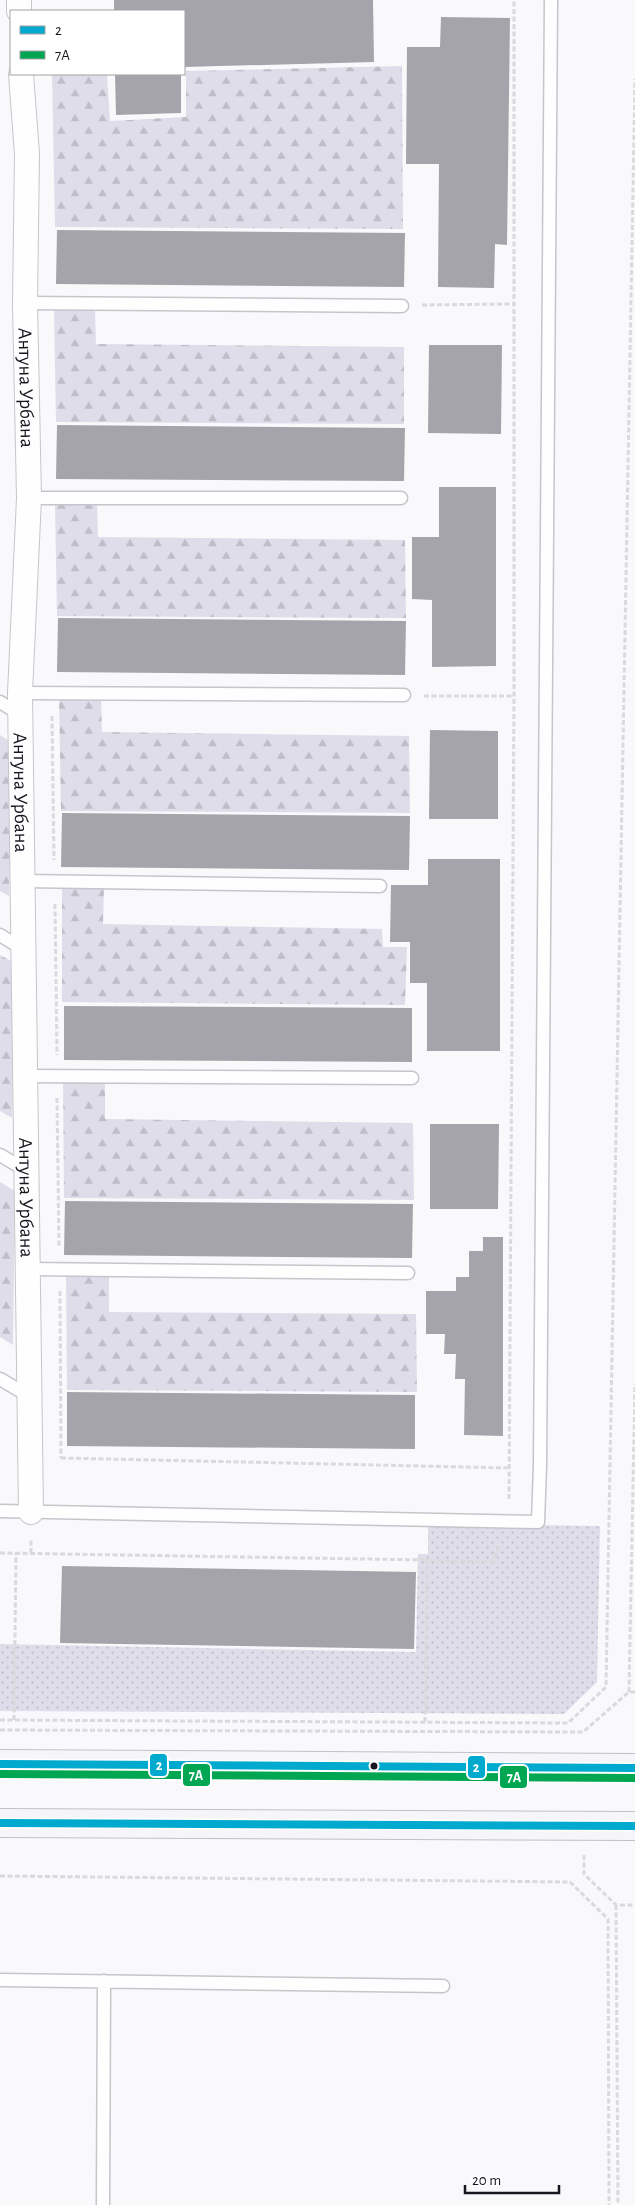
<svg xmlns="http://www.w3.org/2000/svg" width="635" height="2205" font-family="'Alegreya Sans',sans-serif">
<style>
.grass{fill:url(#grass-dots)}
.forest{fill:url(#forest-firs)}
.building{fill:#a5a4aa}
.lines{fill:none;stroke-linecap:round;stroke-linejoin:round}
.lane-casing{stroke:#c7c5cc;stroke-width:15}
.street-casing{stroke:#c7c5cc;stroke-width:26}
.primary-casing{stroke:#c1c0c9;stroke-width:30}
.path{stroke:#dadadc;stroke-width:3;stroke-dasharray:5 2.5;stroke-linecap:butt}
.lane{stroke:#fefefe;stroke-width:12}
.street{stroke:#fefefe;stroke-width:24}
.primary{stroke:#f6f5f9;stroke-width:28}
.bus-1-casing{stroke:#fff;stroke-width:11}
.bus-2-casing{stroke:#fff;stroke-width:11}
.bus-1{stroke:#00a9ce;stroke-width:8}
.bus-2{stroke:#00a651;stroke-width:8}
.bus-dot{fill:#17161f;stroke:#fff;stroke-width:2}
.labels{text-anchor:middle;stroke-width:5;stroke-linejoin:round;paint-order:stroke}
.street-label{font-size:20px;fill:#17161f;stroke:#fff}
.line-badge{stroke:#fff;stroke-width:2}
.badge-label{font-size:14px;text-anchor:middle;font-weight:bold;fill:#fff}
</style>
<defs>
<pattern id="grass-dots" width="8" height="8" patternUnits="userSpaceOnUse" patternTransform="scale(1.25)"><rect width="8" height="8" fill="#dfddea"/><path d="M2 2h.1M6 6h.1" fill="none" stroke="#bfbdc8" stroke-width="1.8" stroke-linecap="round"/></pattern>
<pattern id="forest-firs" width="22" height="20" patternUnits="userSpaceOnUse" patternTransform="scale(1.25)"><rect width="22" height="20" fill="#dfddea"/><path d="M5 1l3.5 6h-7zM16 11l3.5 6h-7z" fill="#bfbdc8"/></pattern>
</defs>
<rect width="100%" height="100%" fill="#f9f8fb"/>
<path class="grass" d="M428 1523 600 1526 597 1682 564 1714 0 1711V1644L416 1652 418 1554H428Z"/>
<path class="forest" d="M402 66 403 229 55 227 52 74H107L110 121 186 117V71Z
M54 309H95L96 344 404 347V424L56 422Z
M55 503H97L98 537 405 540 406 618 57 616Z
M59 698H101L102 732 409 736 410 813 61 811Z
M0 735 11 742 9 896 0 891Z
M62 887H104L103 924 382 929 383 947H407L405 1005 62 1002Z
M0 955 15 963 12 1118 0 1111Z
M63 1082H105V1119L413 1123 414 1200 64 1198Z
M0 1182 15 1191 13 1345 0 1337Z
M66 1274H109V1312L416 1314 417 1392 67 1390Z"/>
<path class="building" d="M114 0H373L374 62 184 67V11H114Z
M441 17 510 18 507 245 495 244 494 288 438 287 439 164H406L407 47H440Z
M115 74H181V113L116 115Z
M57 230 405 233 404 287 56 284Z
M429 345H502L501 434 428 433Z
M57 425 405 428 404 481 56 479Z
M439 487H496V666L432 667V600L412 599V537H439Z
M58 618 406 621 405 675 57 672Z
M430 730 498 731V819H429Z
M62 813 410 816 409 870 61 867Z
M428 859H500V1051H427V983H410V942H390L391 885H428Z
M64 1006 412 1008V1062L64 1060Z
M430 1124H499L498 1209H430Z
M65 1201 413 1204 412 1258 64 1255Z
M483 1237H503V1436L464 1435 465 1379H455L456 1354H444L445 1334H426V1291H456V1277H469V1251H483Z
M67 1392 415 1395V1449L67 1446Z
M62 1566 416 1572 414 1649 60 1643Z"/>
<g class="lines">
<defs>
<path id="lane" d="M25 303 402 306
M29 498H401
M20 693 404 695
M0 702 21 715
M23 881 380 886
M0 935 24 950
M25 1076 412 1078
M0 1155 27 1171
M28 1269 408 1273
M0 1379 29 1396
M0 1511 538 1522 540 1465 551 0
M0 1980 443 1986
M103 2205 104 1981"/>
<g id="street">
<path d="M19 0V11"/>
<path id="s1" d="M21 74 27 154 25 303 29 498 20 693 31 1512"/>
</g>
<path id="primary" d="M0 1764 635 1768
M0 1823 635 1826"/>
</defs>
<use href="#lane" class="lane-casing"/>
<use href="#street" class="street-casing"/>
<use href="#primary" class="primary-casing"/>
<path class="path" d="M422 305 513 304
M424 696H514
M52 716 54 860
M55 904 57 1055
M57 1098 59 1247
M60 1291 61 1458
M61 1458 510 1468
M509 1499 514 696V0
M0 1553 427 1560
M31 1553V1540
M629 1692 635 1384
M0 1720 568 1723 606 1687 635 79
M14 1720 16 1553
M425 1722 427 1560 493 1562 500 1544
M0 1730 583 1732 629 1692H635
M584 1855V1874L616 1905H635
M0 1876 570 1882 608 1919 609 2205
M616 1905 618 2205"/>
<use href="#lane" class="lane"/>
<use href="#street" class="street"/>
<use href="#primary" class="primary"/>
<defs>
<path id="bus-1" d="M0 1764 635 1768
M0 1823 635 1826"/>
<path id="bus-2" d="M0 1774 635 1778"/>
</defs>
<use href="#bus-1" class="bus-1-casing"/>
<use href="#bus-2" class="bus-2-casing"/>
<use href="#bus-1" class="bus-1"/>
<use href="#bus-2" class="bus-2"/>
</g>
<circle class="bus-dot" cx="374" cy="1766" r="4.5"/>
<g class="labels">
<g class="street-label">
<text dy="7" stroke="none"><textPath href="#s1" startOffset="314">Антуна Урбана</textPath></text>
<text dy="7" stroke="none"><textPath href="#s1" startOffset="719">Антуна Урбана</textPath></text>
<text dy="7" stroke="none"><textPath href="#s1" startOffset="1124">Антуна Урбана</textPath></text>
</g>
</g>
<g class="line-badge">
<rect x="149" y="1753" width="19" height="24" rx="5" fill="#00a9ce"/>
<rect x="467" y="1755" width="19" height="24" rx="5" fill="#00a9ce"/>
<rect x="182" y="1763" width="29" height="24" rx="5" fill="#00a651"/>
<rect x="499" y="1765" width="29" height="24" rx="5" fill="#00a651"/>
</g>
<g class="badge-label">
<text x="159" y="1770">2</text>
<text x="476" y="1772">2</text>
<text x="196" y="1780">7A</text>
<text x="514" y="1782">7A</text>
</g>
<rect x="10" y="10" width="175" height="65" fill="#ffffff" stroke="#a2a2a5"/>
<rect x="20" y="26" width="25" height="8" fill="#00a9ce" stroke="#a2a2a5"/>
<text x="55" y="35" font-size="15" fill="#17161f">2</text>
<rect x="20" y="51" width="25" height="8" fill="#00a651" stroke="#a2a2a5"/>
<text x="55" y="60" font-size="15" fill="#17161f">7A</text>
<path d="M465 2185v8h94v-8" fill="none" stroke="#17161f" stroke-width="2.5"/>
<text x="472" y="2185" font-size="15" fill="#17161f" stroke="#ffffff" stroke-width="4" paint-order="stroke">20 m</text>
</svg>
